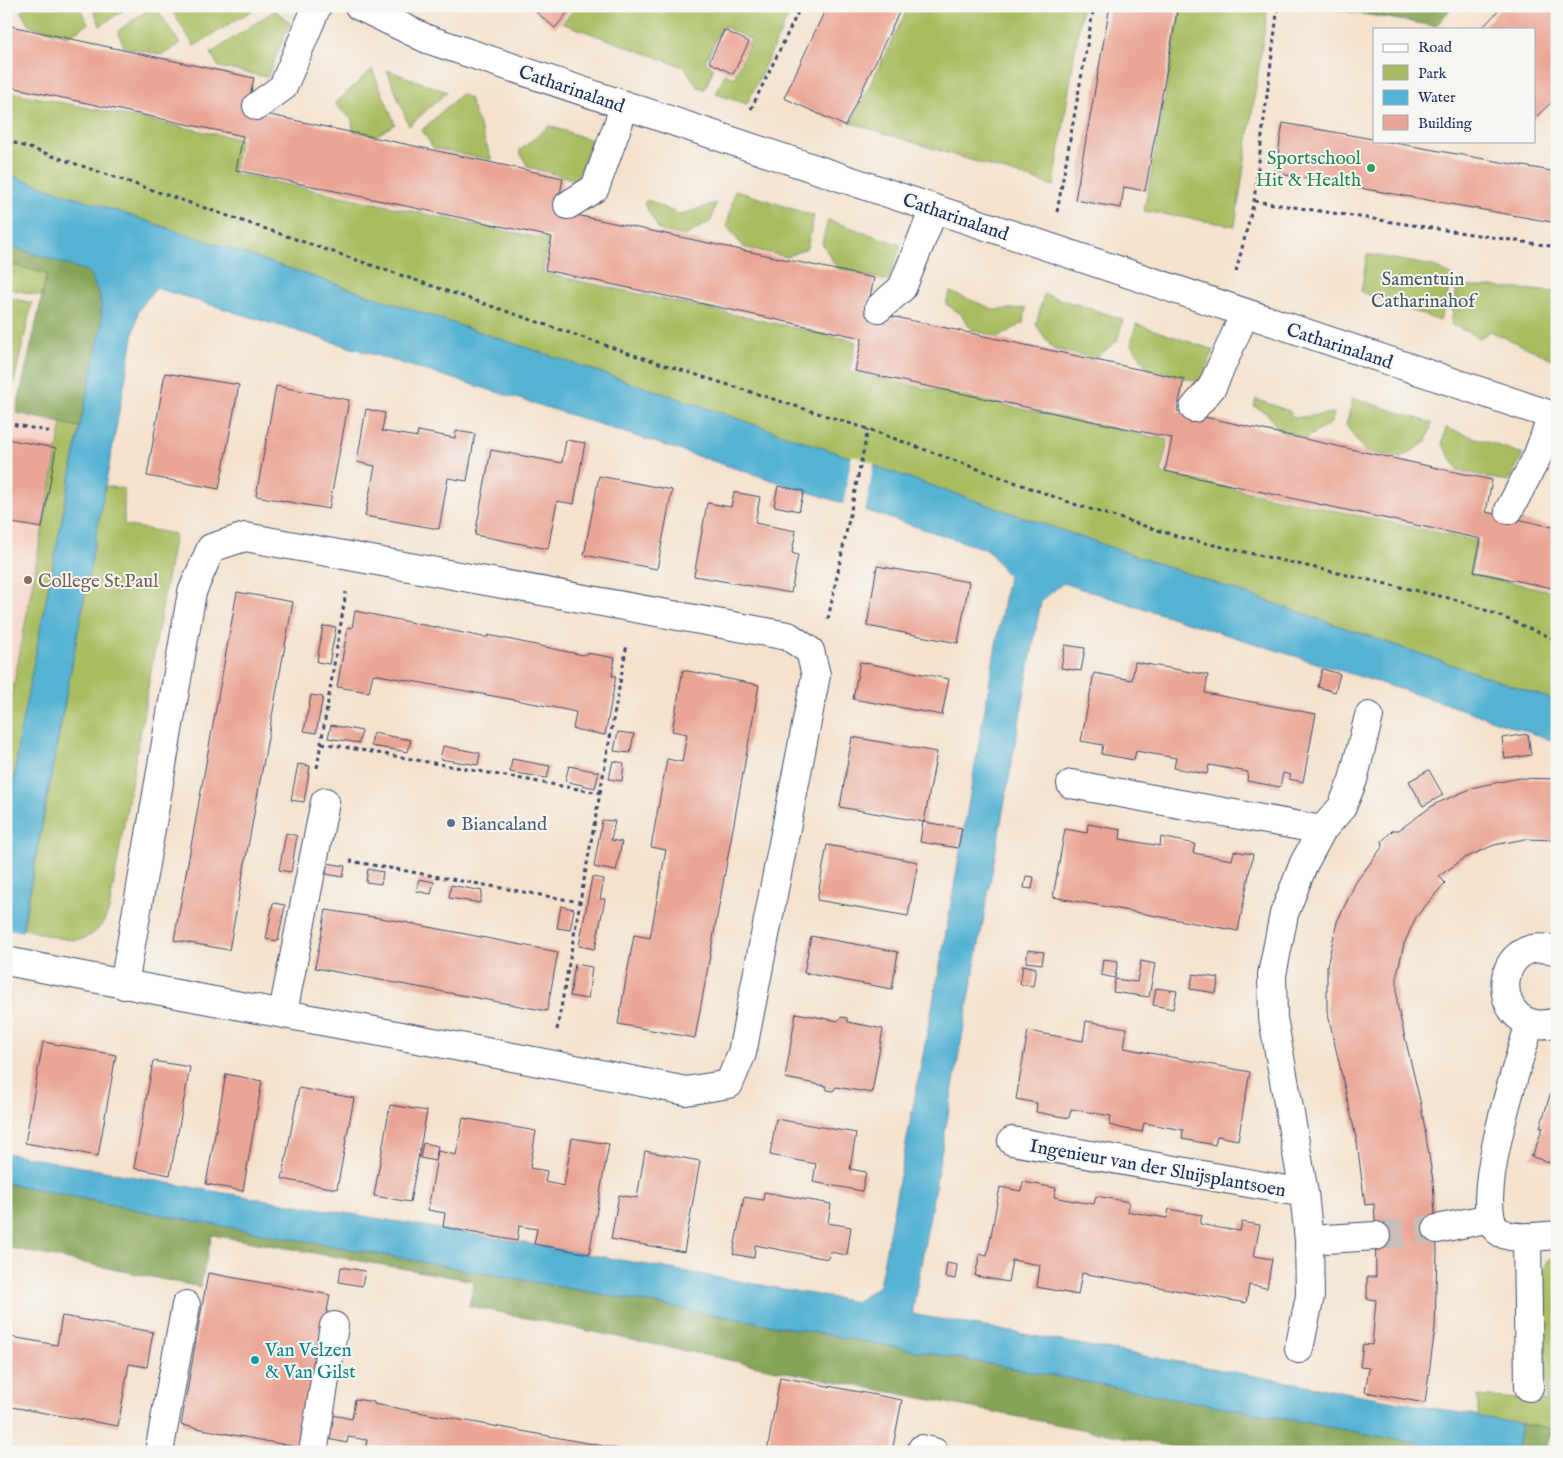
<svg xmlns="http://www.w3.org/2000/svg" width="1563" height="1458" font-family="'IM FELL English',serif">
<style>
.built{fill:#f6d2c4}
.green{fill:#a8bd61;stroke:#627660}
.forest{fill:#86a457;stroke:#506a5a}
.water{fill:#55b2d3;stroke:#387098}
.pier{fill:#f4e2cd}
.building{fill:#eaa695}
.lines{fill:none;stroke-linecap:round;stroke-linejoin:round}
.minor-tunnel{stroke:#c9beb7;stroke-width:28;stroke-dasharray:28 14;stroke-linecap:butt}
.minor-casing{stroke:#3c4a6f;stroke-width:30}
.path{stroke:#3c4a6f;stroke-width:3;stroke-dasharray:4 4;stroke-linecap:butt}
.minor{stroke:#fff;stroke-width:28}
.leisure-dot{fill:#2e9e5b;stroke:#f6f6f2;stroke-width:2}
.education-dot{fill:#8d6e63;stroke:#f6f6f2;stroke-width:2}
.service-dot{fill:#5c6f8a;stroke:#f6f6f2;stroke-width:2}
.culture-dot{fill:#0f9aa8;stroke:#f6f6f2;stroke-width:2}
.labels{text-anchor:middle;stroke-width:4;stroke-linejoin:round;paint-order:stroke}
.street-label{font-size:19px;fill:#1b2f5e;stroke:#f6f6f2}
.leisure-label{font-size:19px;fill:#27864d;stroke:#f6f6f2;text-anchor:end}
.park-label{font-size:19px;fill:#455a5f;stroke:#f6f6f2}
.education-label{font-size:19px;fill:#785e54;stroke:#f6f6f2;text-anchor:start}
.service-label{font-size:19px;fill:#4e5e75;stroke:#f6f6f2;text-anchor:start}
.culture-label{font-size:19px;fill:#0d838f;stroke:#f6f6f2;text-anchor:start}
</style>
<rect width="100%" height="100%" fill="#f6f6f2"/>
<filter id="ink" filterUnits="userSpaceOnUse"><feTurbulence type="fractalNoise" baseFrequency=".02" numOctaves="2"/><feDisplacementMap in="SourceGraphic" scale="10" xChannelSelector="R" yChannelSelector="G"/><feConvolveMatrix kernelMatrix="1 2 1 2 8 2 1 2 1" color-interpolation-filters="sRGB"/></filter>
<filter id="wash" filterUnits="userSpaceOnUse"><feTurbulence type="fractalNoise" baseFrequency=".0096" numOctaves="4" result="noise"/><feDisplacementMap in="SourceGraphic" scale="20" xChannelSelector="R" yChannelSelector="G"/><feGaussianBlur stdDeviation="1.12" result="paint"/><feColorMatrix in="noise" values="0 0 0 0 0 0 0 0 0 0 0 0 0 0 0 0 0 1.4 0 .05"/><feComposite in="paint" operator="in"/></filter>
<g filter="url(#wash)">
<rect width="100%" height="100%" fill="#f4e2cd"/>
<path class="built" d="M6 412 80 427 20 735 6 733Z"/>
<path class="green" d="M28 6H79L88 24 68 36 30 26 21 11Z
M92 6H130L100 26Z
M153 6H155L180 44 162 55 124 47 118 31Z
M169 6H259L194 46Z
M577 6H793L747 104 716 94 725 74 734 78 751 40 723 26 705 62 714 68 705 89 698 87 684 67 562 23Z
M909 6H1082L1054 186 851 123Z
M1181 6H1268L1235 226 1144 211Z
M275 10 290 23 267 77 219 67 211 53Z
M372 69 395 124 376 136 353 131 352 120 335 104Z
M387 70 447 92 409 126Z
M6 91 240 139 233 173 548 240 543 273 856 341 850 372 1168 440 1161 473 1477 541 1471 574 1557 592V701L695 404 6 174Z
M461 94 469 98 492 160 433 148 422 130Z
M549 126 592 140 577 180 528 167 519 151Z
M735 190 814 216 807 248 787 257 743 247 727 226Z
M648 200 680 215 716 203 711 221 685 236 659 230 644 203Z
M828 220 901 245 888 281 837 268 822 243Z
M1367 254 1433 266 1453 276 1440 321 1361 292Z
M6 263 47 274 41 296 6 288Z
M1457 287H1494L1557 292V361L1490 331 1480 338 1451 324Z
M950 292 996 310 1026 308 1023 323 999 337 971 330 961 314 946 304Z
M1044 294 1123 319 1117 341 1095 358 1053 349 1036 325Z
M6 297 32 303 12 391 6 390Z
M1136 324 1214 350 1200 382 1148 369 1131 343Z
M1353 398 1432 423 1426 442 1401 458 1365 451 1346 425Z
M1256 399 1289 411 1294 418 1334 413 1332 422 1306 438 1280 432 1268 414 1254 406Z
M62 423 80 427 19 738 13 791 6 795V727Z
M1446 428 1523 454 1508 482 1458 470 1442 444Z
M105 486 124 489V525L175 534 109 910C91 956 61 937 23 929Z
M1557 1254V1419L1553 1429 1478 1417V1396L1546 1401 1544 1268 1549 1259Z"/>
<path class="forest" d="M1314 6H1453L1436 26Z
M6 244 89 272 100 296 102 324 80 427 16 413 47 274 6 263Z
M6 1183 178 1218 1023 1370 1464 1452H1200L777 1370 469 1306 474 1281 212 1235 200 1287 6 1247Z
M1521 1424 1553 1429 1544 1452H1514L1517 1448Z"/>
<path class="water" d="M6 174 695 404 1557 701V742L1450 705 1063 583 1041 601 912 1314 1521 1424 1517 1448 1514 1452H1464L1023 1370 178 1218 6 1183V1153L206 1190 502 1239 856 1302 879 1286 943 950 1008 576 988 550 552 409 156 288 138 311 6 1016V795L13 791 19 738 80 427 102 324 100 296 89 272 6 244Z"/>
<path class="pier" d="M852 455 874 463 865 513 843 505Z
M6 929 25 932 13 994 6 992Z"/>
<g id="blocks">
<path class="building" d="M529 6H573L555 28Z
M827 6H902L845 126 784 98Z
M1110 6H1178L1145 191 1124 187 1121 208 1075 200Z
M1503 6H1557V97L1534 119V29H1481Z
M6 25 254 78 247 110 563 178 557 211 874 278 867 311 1184 379 1177 411 1492 480 1486 512 1557 528V589L1474 572 1481 539 1165 471 1172 438 855 371 862 338 545 270 552 237 236 170 243 136 6 86Z
M724 30 749 42 733 74 709 62Z
M1283 123 1557 172V223L1275 173Z
M165 373 239 385 219 489 147 476Z
M276 386 349 400 329 509 256 496Z
M366 409 385 413 382 431 417 437 418 431 455 438 456 431 475 434 467 481 448 478 439 529 365 516 375 466 357 462Z
M6 439 56 448 42 528 6 522Z
M566 440 585 443 574 504 557 501 548 549 475 535 491 450 562 463Z
M599 476 672 490 657 569 584 555Z
M778 486 804 491 799 511 774 506Z
M734 492 760 497 755 523 796 531 792 553 798 555 791 593 694 576 707 503 731 507Z
M877 566 969 582 958 643 867 626Z
M237 592 293 602 229 950 174 940Z
M355 611 483 637H488V635L583 655 587 653 615 658 612 676H616L605 735 573 729 576 712 542 705 373 674 369 692 337 687 348 627 352 628Z
M323 626 336 627 329 664 317 662Z
M1065 645 1085 648 1081 671 1061 668Z
M860 662 949 679 942 715 853 699Z
M1135 662 1208 675 1205 693 1316 714 1303 782 1289 779 1291 775 1283 773 1280 787 1247 781 1248 772 1209 765 1207 774 1174 768 1176 758 1136 751 1134 760 1101 754 1103 745 1081 741 1094 673 1132 680Z
M1322 669 1340 674 1335 692 1318 687Z
M683 670 759 685 695 1038 618 1024 634 935 650 938 666 850 651 847 667 759 682 762 687 734 672 731Z
M311 695 323 697 316 733 304 731Z
M331 725 362 731 359 743 328 738Z
M618 732 634 734 630 753 614 751Z
M373 733 411 740 408 752 371 746Z
M1528 734 1531 755 1505 759 1502 738Z
M852 737 937 752 924 822 840 807Z
M443 746 480 753 478 765 440 759Z
M512 759 550 766 547 778 510 772Z
M613 761 624 763 622 781 609 779Z
M298 764 310 766 304 802 291 800Z
M569 766 599 772 595 788 565 781Z
M1429 770 1443 795 1423 806 1409 781Z
M1519 778 1557 779V840L1525 839 1494 845 1465 858 1439 876 1445 883 1416 917 1404 944 1397 974V1004L1421 1105 1433 1181 1437 1251 1435 1328 1425 1403 1365 1392 1369 1368 1360 1367 1363 1344 1372 1345 1376 1300 1367 1299V1277H1376L1375 1220 1374 1204 1365 1205 1357 1142 1327 1010V966L1337 922 1356 882 1383 846 1382 841 1393 830H1399L1435 804 1475 787Z
M602 820 615 821 611 840 622 842 616 871 594 867Z
M923 822 962 828 958 848 920 842Z
M1088 824 1121 830 1120 839 1160 846 1161 837 1195 844 1193 853 1232 860 1234 851 1253 854 1238 931 1053 897 1065 829 1087 833Z
M286 833 297 836 291 872 279 870Z
M827 845 918 862 908 916 817 900Z
M327 863 345 866 343 877 326 874Z
M368 869 383 872 381 884 366 882Z
M1026 876 1034 877 1032 889 1024 888Z
M592 877 604 879 600 899H605L595 949 579 946Z
M419 879 434 882 431 894 416 891Z
M451 885 482 891 480 903 449 898Z
M273 903 285 905 278 941 266 939Z
M561 906 574 909 570 930 557 928Z
M326 910 393 920 558 952 547 1011 315 968Z
M811 936 898 952 892 989 804 973Z
M1028 950 1044 952 1042 964 1026 962Z
M1103 959 1118 961 1115 978 1101 975Z
M1141 961 1155 964 1149 997 1113 992 1115 979 1137 982Z
M575 964 592 967 588 999 570 996Z
M1023 965 1036 968 1033 986 1020 984Z
M1193 974 1219 978 1216 993 1190 989Z
M1156 988 1177 991 1173 1009 1153 1005Z
M796 1013 838 1021 841 1017 847 1018 848 1022 883 1029 872 1093 836 1087 833 1091 827 1090 826 1086 785 1078Z
M1086 1021 1127 1028 1124 1048 1250 1072 1238 1140 1217 1136 1215 1145 1182 1139 1183 1130 1144 1123 1142 1132 1125 1129 1109 1125 1111 1116 1071 1109 1069 1118 1052 1115 1036 1112 1037 1103 1016 1099 1028 1031 1083 1041Z
M43 1042 116 1055 98 1156 25 1143Z
M153 1061 190 1067 170 1175 134 1168Z
M226 1074 262 1081 243 1191 206 1184Z
M1557 1086V1165L1530 1156 1533 1155 1543 1127H1540L1552 1089 1555 1090Z
M299 1088 354 1098 337 1189 282 1179Z
M390 1105 427 1111 410 1202 374 1196Z
M463 1118 536 1131 530 1168 547 1171 545 1182 564 1186 572 1138 609 1144 589 1254 534 1244 537 1229 519 1226 517 1241 443 1227 445 1213 428 1210 438 1151 456 1155Z
M776 1119 856 1133 850 1169 866 1172 862 1191 813 1182 816 1164 770 1155Z
M423 1143 438 1146 435 1161 420 1158Z
M645 1151 700 1161 684 1252 611 1239 619 1195 637 1198Z
M1023 1182 1056 1188 1054 1197 1074 1201 1094 1204 1096 1196 1129 1202 1127 1211 1147 1215 1167 1218 1169 1209 1202 1215 1200 1224 1219 1228 1240 1231 1242 1222 1260 1225 1254 1256 1272 1259 1267 1288 1249 1285 1246 1303 1082 1273 1078 1295 1037 1287 1040 1265 1012 1260 1008 1282 975 1276 980 1254 987 1256 1000 1187 1021 1191Z
M764 1192 831 1204 828 1223 851 1227 847 1255 830 1252 828 1259 755 1245 754 1258 733 1254 744 1197 763 1200Z
M947 1263 957 1265 955 1279 945 1277Z
M341 1267 365 1271 362 1286 339 1282Z
M208 1273 330 1295 302 1448 181 1425Z
M62 1316 153 1332 147 1367 129 1364 118 1426 6 1406V1336L57 1345Z
M780 1377 902 1400 892 1452H767Z
M355 1399 374 1402V1404L636 1452H365L367 1440 348 1437 347 1443 323 1438 327 1414 352 1419Z"/>
</g>
</g>
<g filter="url(#ink)">
<use href="#blocks" fill-opacity="0" stroke="#3c4a6f" stroke-width="1"/>
<g class="lines">
<path class="minor-tunnel" d="M1376 1236 1437 1229"/>
<defs>
<path id="minor" d="M359 6 427 39 1557 417
M257 106 283 87 317 6
M568 205 595 188 625 105
M879 308 902 288 934 209
M1194 408 1212 387 1245 313
M1509 510 1537 457 1552 416
M1071 784 1322 830
M1557 951C1487 930 1489 1042 1557 1022
M6 961C232 1006 460 1045 686 1091L729 1084 742 1053 816 675 810 651 788 636 245 537 211 548 192 592 124 985
M283 1012 325 802
M1530 1023C1520 1057 1470 1205 1497 1230 1511 1242 1540 1236 1557 1235
M1012 1141 1304 1193
M1437 1229 1490 1218
M1527 1237 1529 1387
M1309 1240 1376 1236
M1299 1349 1310 1296 1309 1240 1304 1193 1273 1018 1272 975 1284 914 1304 863 1322 830 1342 807 1353 780 1369 716
M159 1452 186 1305
M313 1452 334 1326
M921 1452 922 1449 934 1452"/>
</defs>
<use href="#minor" class="minor-casing"/>
<path class="path" d="M751 109 801 6
M6 140 637 356 868 429 1077 505 1183 538 1453 599 1488 611 1557 640
M1254 201 1557 247
M1057 212 1094 6
M1236 272 1254 201 1278 6
M6 406H8
M6 423 52 432
M828 619 868 429
M322 743 600 793 580 902 350 861
M317 768 346 592
M600 793 627 644
M557 1030 580 902"/>
<use href="#minor" class="minor"/>
</g>
</g>
<circle class="leisure-dot" cx="1371" cy="168" r="5"/>
<circle class="education-dot" cx="28" cy="580" r="5"/>
<circle class="service-dot" cx="451" cy="823" r="5"/>
<circle class="culture-dot" cx="255" cy="1360" r="5"/>
<g class="labels">
<g class="street-label">
<text transform="translate(572 88) rotate(19)" y="7">Catharinaland</text>
<text transform="translate(956 216) rotate(19)" y="7">Catharinaland</text>
<text transform="translate(1340 345) rotate(18)" y="7">Catharinaland</text>
<text transform="translate(1158 1167) rotate(10)" y="7">Ingenieur van der Sluijsplantsoen</text>
</g>
<g class="leisure-label">
<text x="1361" y="164">Sportschool<tspan x="1361" dy="22">Hit &amp; Health</tspan></text>
</g>
<g class="park-label">
<text x="1423" y="285">Samentuin<tspan x="1423" dy="22">Catharinahof</tspan></text>
</g>
<g class="education-label">
<text x="38" y="587">College St.Paul</text>
</g>
<g class="service-label">
<text x="461" y="830">Biancaland</text>
</g>
<g class="culture-label">
<text x="265" y="1356">Van Velzen<tspan x="265" dy="22">&amp; Van Gilst</tspan></text>
</g>
</g>
<rect width="1563" height="1458" fill="none" stroke="#f6f6f2" stroke-width="25"/>
<rect x="1373" y="28" width="162" height="115" fill="#f6f6f2" stroke="#9ea6b7"/>
<rect x="1383" y="44" width="25" height="8" fill="#ffffff" stroke="#9ea6b7"/>
<text x="1418" y="52" font-size="15" fill="#1b2f5e">Road</text>
<rect x="1383" y="65" width="25" height="15" fill="#a8bd61" stroke="#9ea6b7"/>
<text x="1418" y="78" font-size="15" fill="#1b2f5e">Park</text>
<rect x="1383" y="90" width="25" height="15" fill="#55b2d3" stroke="#9ea6b7"/>
<text x="1418" y="102" font-size="15" fill="#1b2f5e">Water</text>
<rect x="1383" y="115" width="25" height="15" fill="#eaa695" stroke="#9ea6b7"/>
<text x="1418" y="128" font-size="15" fill="#1b2f5e">Building</text>
</svg>
